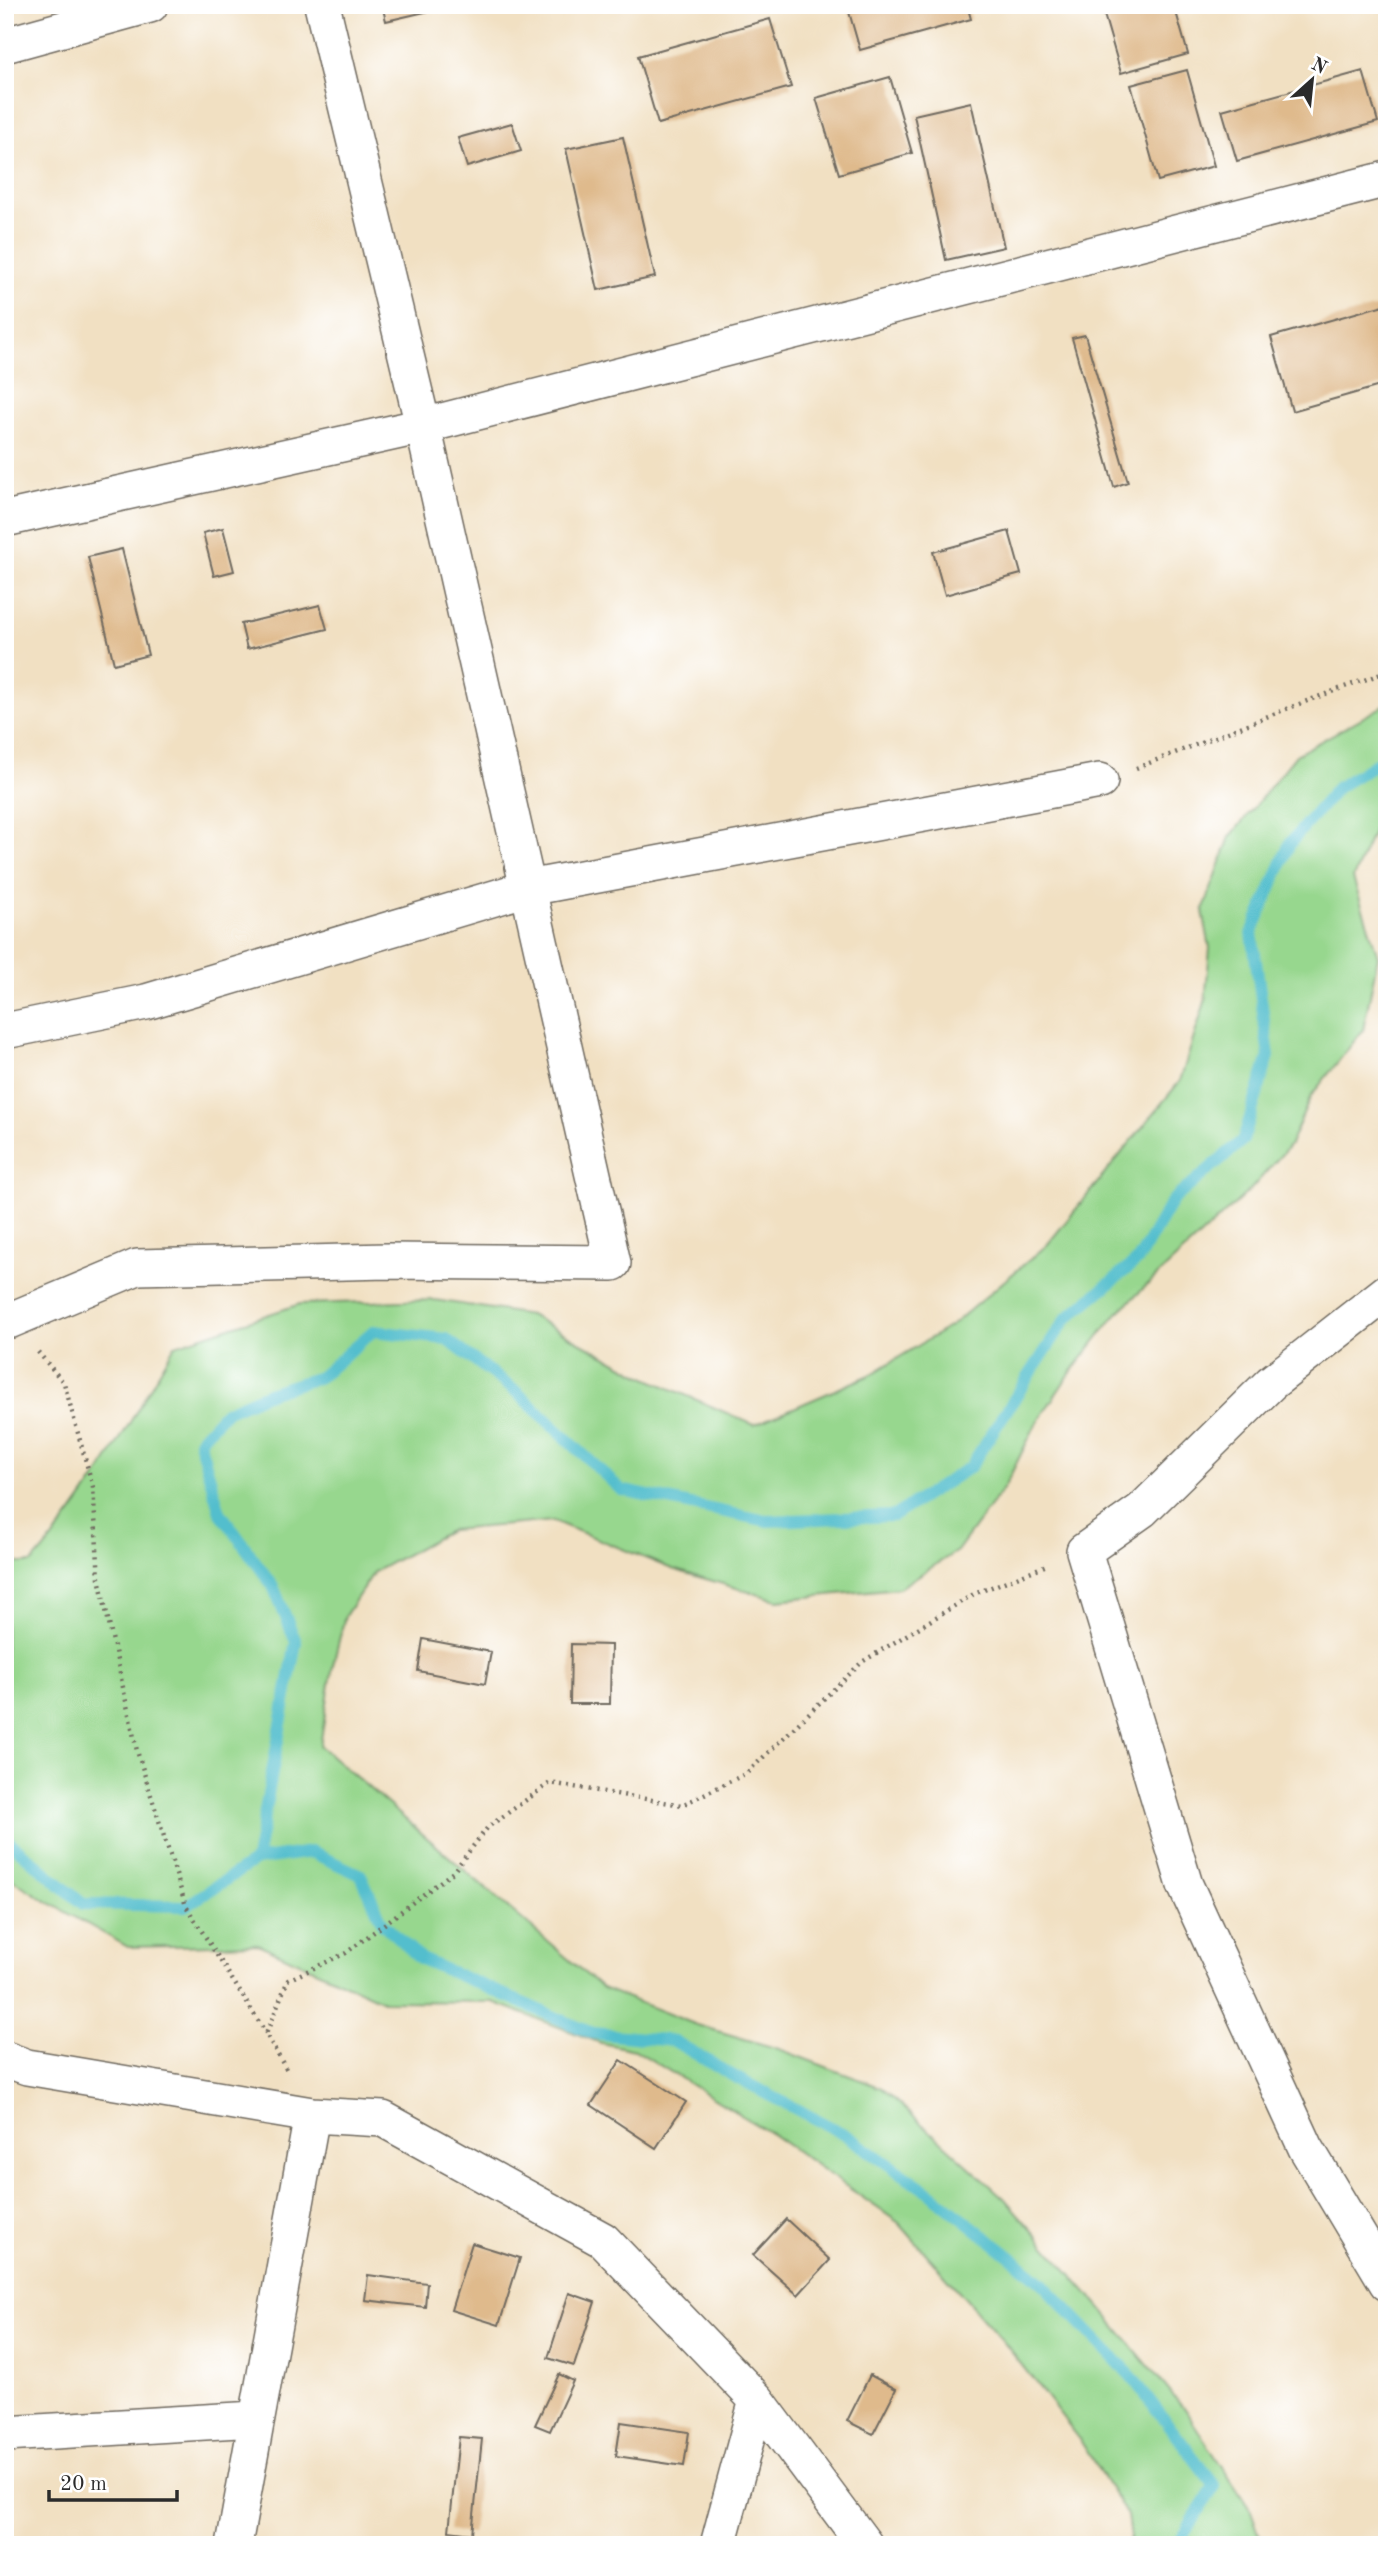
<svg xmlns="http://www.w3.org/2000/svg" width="1392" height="2550" font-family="'Old Standard TT',serif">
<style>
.green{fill:#97d78e;stroke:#61815c;stroke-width:2}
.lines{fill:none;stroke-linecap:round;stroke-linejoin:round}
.stream{stroke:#52becd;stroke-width:12}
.building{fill:#dfba8c}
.minor-casing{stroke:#706a60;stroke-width:38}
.path{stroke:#706a60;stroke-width:4.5;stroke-dasharray:2 5;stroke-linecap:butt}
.minor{stroke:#fff;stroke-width:35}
</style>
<rect width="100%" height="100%" fill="#fff"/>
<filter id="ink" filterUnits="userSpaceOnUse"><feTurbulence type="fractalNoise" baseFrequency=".0143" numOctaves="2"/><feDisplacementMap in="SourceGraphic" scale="14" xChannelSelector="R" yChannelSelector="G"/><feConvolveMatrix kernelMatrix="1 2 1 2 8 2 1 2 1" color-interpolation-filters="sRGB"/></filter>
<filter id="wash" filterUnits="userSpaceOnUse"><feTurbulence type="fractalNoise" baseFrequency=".00686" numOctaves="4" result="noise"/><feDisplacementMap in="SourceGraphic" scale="28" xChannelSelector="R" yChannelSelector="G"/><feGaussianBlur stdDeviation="1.57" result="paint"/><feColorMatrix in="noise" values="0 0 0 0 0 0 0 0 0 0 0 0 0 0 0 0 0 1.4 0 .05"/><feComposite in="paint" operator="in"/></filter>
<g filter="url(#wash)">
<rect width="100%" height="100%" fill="#f1e0c2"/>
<path class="green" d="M1387 704V801L1353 878 1378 956 1363 1030 1311 1096 1290 1145 1251 1189 1117 1313 1066 1379 1036 1424 1005 1486 957 1551 899 1588 777 1600 672 1569 553 1521 451 1530 374 1572 345 1616 333 1665 320 1746 602 1988 697 2025 779 2049 882 2088 1004 2198 1099 2306 1185 2410 1251 2511 1263 2545H1131L1127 2515 1078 2437 1002 2340 899 2223 773 2135 635 2050 601 2043 493 2002 383 2001 258 1944 128 1947 48 1902 5 1875V1563H32C90 1498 131 1420 175 1345L300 1304 435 1300 530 1315 644 1377 754 1425 870 1375 952 1325 1047 1245 1180 1081 1205 1002 1210 948 1203 911 1230 837 1296 755Z"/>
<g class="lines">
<path class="stream" d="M5 1838 83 1904 186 1906 256 1860 296 1642 273 1586 220 1512 199 1441 225 1412 271 1392 320 1377 373 1331 446 1339 518 1393 621 1490 767 1521 894 1516 970 1467 1066 1319 1138 1260 1172 1201 1243 1140 1269 1056 1252 933 1290 843 1338 787 1387 757
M256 1860 311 1852 361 1875 383 1924 421 1959 592 2033 674 2041 735 2077 844 2134 929 2192 1036 2277 1131 2376 1215 2486 1178 2543 1180 2545"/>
</g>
<g id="blocks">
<path class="building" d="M382 5H451V6L386 21Z
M847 5H967L971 19 860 50Z
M1124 5H1174L1188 54 1121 73 1103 11Z
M770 19 791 87 658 124 638 56Z
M1187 70 1214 166 1158 181 1131 85Z
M1363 71 1378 122 1237 161 1222 110Z
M890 77 912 153 839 174 816 98Z
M971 102 1004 247 946 260 914 115Z
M512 123 521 151 467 167 458 138Z
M623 137 655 277 598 290 566 149Z
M1387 304V384L1292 411 1271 337Z
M1085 335 1128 482 1114 487 1072 338Z
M223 528 234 571 214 576 203 533Z
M1009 531 1021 574 945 595 933 552Z
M122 549 148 655 114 664 88 557Z
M320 605 327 629 247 649 241 624Z
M423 1639 491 1652 485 1684 418 1671Z
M571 1644 611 1645 610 1704H570Z
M621 2060 686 2102 656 2148 591 2105Z
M786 2219 830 2260 798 2295 753 2255Z
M472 2243 520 2258 499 2325 451 2310Z
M368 2275 427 2283 425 2307 365 2300Z
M569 2293 595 2302 574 2366 548 2358Z
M559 2374 573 2381 550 2431 535 2425Z
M870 2375 896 2389 873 2434 847 2421Z
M621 2422 689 2432 684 2466 616 2456Z
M459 2437 482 2439 472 2534 449 2531Z"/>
</g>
</g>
<g filter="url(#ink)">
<use href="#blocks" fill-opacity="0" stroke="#706a60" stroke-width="2"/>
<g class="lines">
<defs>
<path id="minor" d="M5 45 150 5
M5 519 423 426 1387 179
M5 1031 146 1002 528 888 1100 781
M1387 1292 1271 1383 1142 1510 1084 1551 1185 1885 1306 2148 1387 2283
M5 1321 11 1320 137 1267 387 1261 613 1263 423 426 322 5
M5 2059 27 2067 312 2115 383 2119 603 2240 757 2400 865 2545
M5 2434 255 2419
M234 2545 312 2115
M718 2545 757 2400"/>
</defs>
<use href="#minor" class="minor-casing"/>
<path class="path" d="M1136 768C1220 736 1302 701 1387 672
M38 1352 64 1383 93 1487 99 1578 137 1751 186 1906 266 2033
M286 2069 266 2034 288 1980 346 1953 453 1872 488 1827 550 1783 682 1805 747 1773 862 1662 974 1594 1047 1565"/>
<use href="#minor" class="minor"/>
</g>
</g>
<rect width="1392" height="2550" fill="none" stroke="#fff" stroke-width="28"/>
<g transform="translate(1312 80) rotate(27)" stroke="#ffffff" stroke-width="5" paint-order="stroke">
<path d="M0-5L12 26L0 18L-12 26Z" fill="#2b2b2b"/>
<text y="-10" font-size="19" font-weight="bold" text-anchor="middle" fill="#2b2b2b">N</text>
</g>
<path d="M49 2490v10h128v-10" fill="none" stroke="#2b2b2b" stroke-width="3.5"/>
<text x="60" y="2490" font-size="21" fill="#2b2b2b" stroke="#ffffff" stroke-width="5" paint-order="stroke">20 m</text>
</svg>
